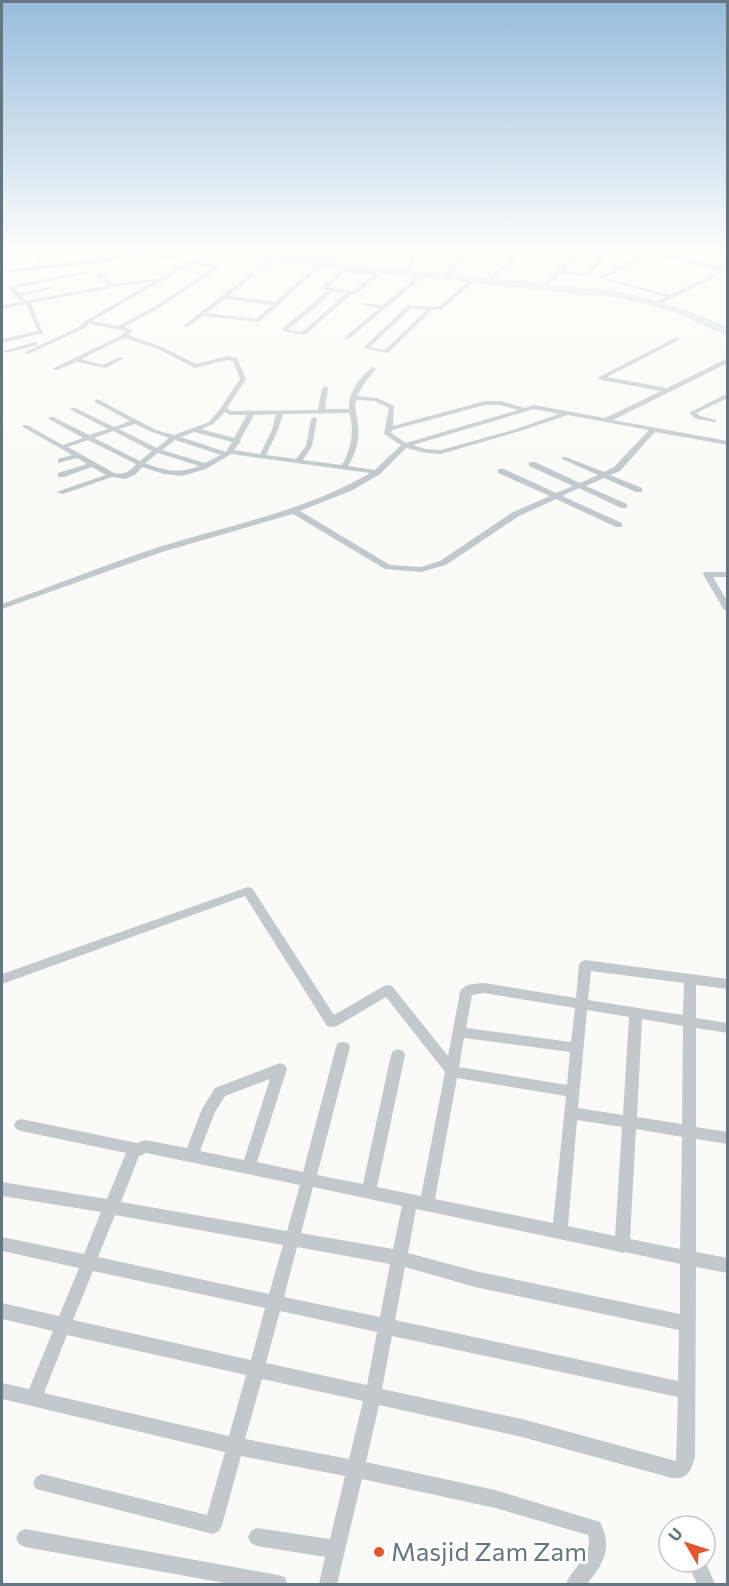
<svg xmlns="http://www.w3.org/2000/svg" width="729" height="1586" font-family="Commissioner,sans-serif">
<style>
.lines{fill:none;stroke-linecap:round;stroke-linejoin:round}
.street{fill:#c3c8cc;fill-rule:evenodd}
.highway{fill:#d6dbdf;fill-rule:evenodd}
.poi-dot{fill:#e4572e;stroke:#fff;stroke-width:2}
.labels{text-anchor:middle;stroke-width:6;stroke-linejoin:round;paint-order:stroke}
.near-poi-label{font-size:26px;fill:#657683;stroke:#fff;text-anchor:start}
</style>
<rect width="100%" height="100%" fill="#fafaf8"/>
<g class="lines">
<path class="street" d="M45 249 52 250 11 255 9 254Z
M83 249H93L42 259 40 266 100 259 146 250 158 249 152 251 169 257 194 249H201L169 261 146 253 100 263 40 269 37 272 34 270 2 273V270L35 267 38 257Z
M216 249H222L196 261 219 266V268L156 310 124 327 133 330 128 335 162 347 196 364 227 356 237 358 246 379 227 408 231 411 318 410 322 388 325 386 328 388 325 409H349C348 393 360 376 373 367L376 369 364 384 357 396 377 398 394 406 393 426 485 401H500L525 408 534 405 605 418 661 391 601 380 598 378 599 377 677 337 679 338V340L607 377 667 388 728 358V363L613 420 728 441V445L655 432 620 471 610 475 642 488V492H636L604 478 586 486 627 504V508H621L579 488 562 496 622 523V527H616L556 499 519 516 446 565 421 572 385 569 293 514 162 552 2 609V604C53 586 104 565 156 548 228 525 304 512 370 473L231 454 206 469 182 476 164 474 142 467 135 475 125 479 112 477 63 494 56 492 106 475 92 467 64 477H58V473L87 464 77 458 58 463V459L72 455 23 427V425H27L63 445 83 438 49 419V417H53L89 435 108 429 71 410V408H75L114 427 130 421 95 402V400L97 399 156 430 174 435 209 422 220 409 240 379 233 361 227 360 195 368 158 349 124 338 81 359 103 365 119 357 124 358 106 368 76 362 58 370H54V368L122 335 126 331 88 324V326L83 329 28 354 23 353 79 327 85 321 154 281 122 286 31 303 43 333 2 343V339L38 331 26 304 2 309V305L21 302 7 287 86 271 89 273 14 288 19 293 49 287 52 289 21 296 26 301 108 285 97 277 99 274 114 284 160 278 189 261ZM192 264 213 268 152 308 118 326 92 321ZM356 400 374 401 389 408 384 434 401 445 375 470 348 466C356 453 360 439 358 424 357 415 354 409 356 400ZM485 405H500L518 410 406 443 391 433 392 430ZM534 409 559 414 516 429 441 450 426 449 413 445ZM225 412 230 415H247L234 438 201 429 213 424ZM349 413C355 431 351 449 342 465L303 460 312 446 317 419 314 417 311 419 306 446 296 459 266 455 278 430 283 414ZM276 414 272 430 260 454 234 450 241 441 240 440 254 415ZM568 415 649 430 614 467 604 472 566 457H562V459L598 475 580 483 535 462H529V466L573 486 556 493 504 469H498V473L550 496 513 512 440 561 421 567 390 565 300 511 353 490 380 474 406 448 426 453 441 454 520 431ZM135 424 152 432 169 438 157 448 119 429ZM113 431 152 451 140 461 94 438ZM194 432 232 442 226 452 181 437ZM88 440 136 464C129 472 125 475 114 473L68 447ZM175 440 221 455 205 463 162 450ZM158 453 199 466C180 474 164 471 145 463Z
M279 249H285L270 257 266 256Z
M469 249H474L448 275H444V273Z
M522 249H527L493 280H489V278Z
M580 249 606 253 610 249H615L588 276 560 274 549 285H545V283ZM581 254 603 256 585 273 563 271Z
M728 249V252H723L728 255V259L716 251Z
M649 251 722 267 725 269 709 280 656 306 653 304 654 303 666 297 599 278ZM650 254 718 270 705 278 670 295 606 278Z
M301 256 335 258 338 260 333 265 330 263 332 261 299 258Z
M413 256 417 257 409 273H405Z
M272 257 276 258 228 296 275 302 320 262 325 263 259 322 203 316 188 327H184V325ZM225 299 272 305 256 319 207 313Z
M383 268 385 271 356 294H352L305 335 283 331V328L328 290 321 288 343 269 377 272ZM346 272 373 275 353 291 328 287ZM334 291 346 293 302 332 288 330Z
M421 273 426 274 349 339H345V337L379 308 363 305V303L383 305Z
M474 277 476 280 442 309 432 310 388 353 363 348 408 305 438 307ZM411 308 426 310 385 350 370 347Z
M35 342 37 343V345L6 353 3 351Z
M728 393V398L696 413 700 416 716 420V422L696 419 689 413Z
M704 572H728V577H713L728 602V612L724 610 703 574Z
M248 887 252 888 334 1015 384 986 388 985 392 986 448 1056 460 992C464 983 475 984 484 983L576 998 579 965 581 962 585 960 728 979V989L696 985V1018L728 1023V1033L696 1028V1127L728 1132V1144L696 1139V1252L728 1258V1273L696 1267 695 1457C691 1471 687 1480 672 1478L522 1437 379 1405 366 1462 495 1490 600 1522C613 1548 604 1563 587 1584H566C573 1566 593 1557 588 1535L495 1508 362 1479 337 1584H319L325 1557 257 1546 251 1543 248 1537 251 1531 257 1528 330 1539 345 1476 241 1456 222 1525 219 1531 213 1534 36 1489 33 1483 36 1477 42 1474 207 1515 225 1452 2 1399V1383L29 1389 53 1331 2 1319V1303L59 1316 79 1268 2 1251V1237L84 1254 101 1212 2 1196V1182L107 1199 126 1153 21 1131 16 1129 14 1125 16 1121 21 1119 137 1143 145 1140 187 1148 202 1109 215 1088 280 1063 285 1065 287 1069 257 1162 303 1172 336 1047 338 1043 343 1042 348 1043 350 1047 317 1175 363 1184 391 1055 393 1051 398 1049 403 1051 405 1055 377 1187 421 1196 445 1072 386 997 337 1026 332 1027 327 1026 245 896 2 984V974ZM591 971 684 983 683 1015 588 1000ZM484 993 575 1008 571 1042 466 1028 472 995ZM587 1010 629 1017 623 1115 578 1108ZM642 1019 683 1026 682 1124 637 1117ZM464 1038 570 1052 567 1085 459 1067ZM457 1078 566 1096 553 1223 435 1199ZM270 1079 244 1160 200 1151 215 1112 225 1096ZM577 1120 622 1127 615 1236 568 1226ZM636 1129 682 1137 680 1249 630 1239ZM146 1153 300 1185 287 1231 121 1202 139 1156ZM313 1187 402 1206 393 1249 301 1233ZM416 1209 616 1251 622 1253 625 1252 680 1264V1314L475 1271 408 1253ZM115 1215 283 1245 269 1294 98 1257ZM297 1247 390 1264 380 1317 284 1297ZM405 1267 475 1287 679 1330 678 1381 395 1320ZM93 1271 265 1308 251 1360 73 1320ZM280 1311 377 1332 367 1385 266 1363ZM67 1335 246 1375 229 1436 44 1393ZM392 1336 678 1397 676 1461 522 1419 382 1389ZM262 1379 363 1401 349 1459 245 1439Z
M25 1529 278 1575 285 1577 287 1584H230L25 1547 19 1544 16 1538 19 1532Z
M705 1561 715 1584H697L687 1562Z"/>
<path class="highway" d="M214 249 619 292C657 300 693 310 728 328V336L672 311 619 298 253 260Z"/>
</g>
<linearGradient id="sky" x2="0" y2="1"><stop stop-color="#96bcdc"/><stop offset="0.53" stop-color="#fdfdfc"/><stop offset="1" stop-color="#fdfdfc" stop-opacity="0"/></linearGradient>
<rect width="729" height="471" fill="url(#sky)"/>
<circle class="poi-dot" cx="379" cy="1552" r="6"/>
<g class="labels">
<g class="near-poi-label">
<text x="391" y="1561">Masjid Zam Zam</text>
</g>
</g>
<rect width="729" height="1586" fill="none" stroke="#657683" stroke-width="6"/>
<g transform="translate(687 1544) rotate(309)"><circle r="28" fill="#ffffff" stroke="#c1c8cd" stroke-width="1.5"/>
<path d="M0-4.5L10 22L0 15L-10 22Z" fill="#e4572e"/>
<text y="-9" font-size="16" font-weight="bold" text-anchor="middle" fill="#657683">U</text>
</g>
</svg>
